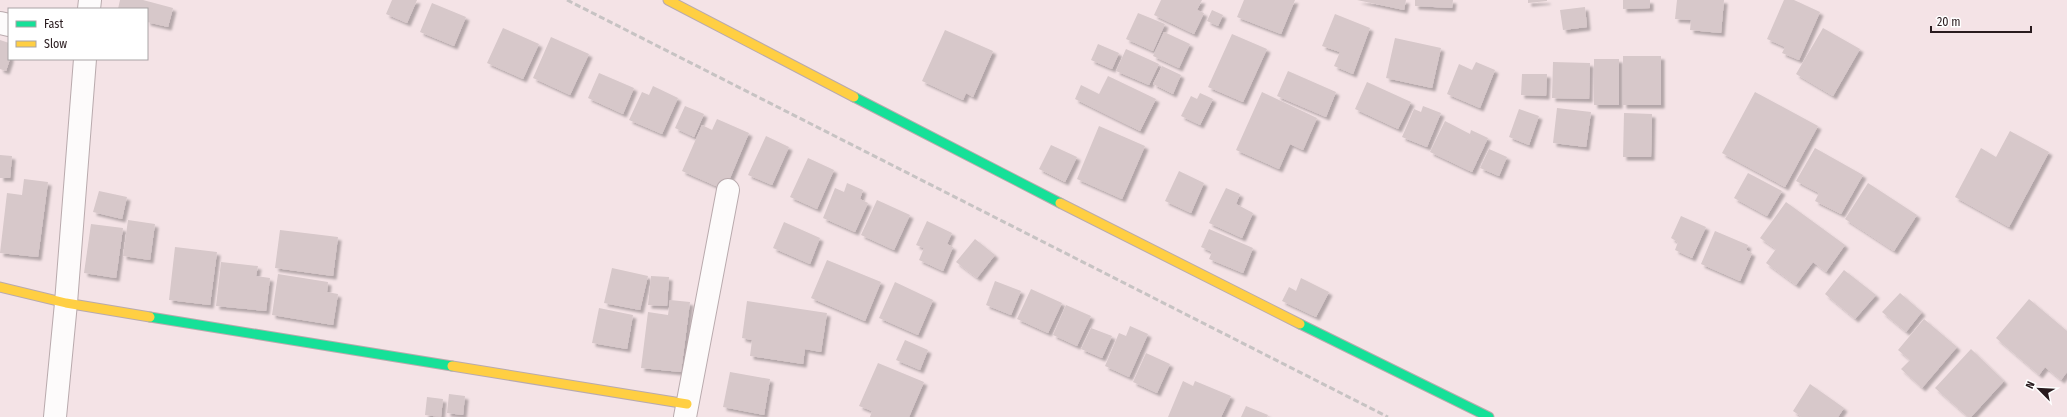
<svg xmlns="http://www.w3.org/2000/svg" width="2067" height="417" font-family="'Fira Sans Condensed',sans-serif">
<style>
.building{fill:#d7c8ca;filter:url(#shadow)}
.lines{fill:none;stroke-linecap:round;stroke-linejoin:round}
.street-casing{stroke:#b9aaad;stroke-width:24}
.fast-casing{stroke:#b9aaad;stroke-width:11}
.slow-casing{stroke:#b9aaad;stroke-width:11}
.street{stroke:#fdfbfb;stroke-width:22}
.fast{stroke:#16e098;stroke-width:9}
.slow{stroke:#ffcf43;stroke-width:9}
.rail{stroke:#c7c3c3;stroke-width:3;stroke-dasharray:6 3;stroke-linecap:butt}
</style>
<defs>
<filter id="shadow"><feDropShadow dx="3.5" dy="3.5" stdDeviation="1" flood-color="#0004"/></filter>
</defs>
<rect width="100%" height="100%" fill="#f4e3e6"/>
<path class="building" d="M120 0H143L173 8 168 27 147 22V9H118Z
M392 0H417L407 23 386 14Z
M1161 0H1202L1197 10 1204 13 1194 34 1154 15Z
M1244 0H1295L1281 34 1237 17Z
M1357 0H1406L1404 10Z
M1415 0H1453L1452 8 1415 6Z
M1528 0H1547V1L1528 3Z
M1623 0H1650V8L1623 9Z
M1677 0H1724L1721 33 1690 30 1691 20 1675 19Z
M1784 0H1794L1820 12 1799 60 1782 53 1785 47 1767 39Z
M432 3 466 17 454 46 420 32Z
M1585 7 1587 27 1563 30 1560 10Z
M1212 10 1223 15 1218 26 1207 21Z
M1138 13 1165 24 1153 51 1126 39Z
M1335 14 1370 28 1353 74 1334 66 1340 52 1322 46Z
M503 28 539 44 523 79 487 63Z
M1823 28 1860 49 1833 96 1796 74Z
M945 30 993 51 973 97 966 93 963 100 922 81Z
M1164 32 1190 44 1179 68 1153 56Z
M1232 34 1267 49 1243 102 1208 87Z
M551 37 589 54 570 95 533 78Z
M1395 38 1441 48 1432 88 1386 78Z
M0 40 9 43 10 59 6 71 0 69Z
M1098 44 1119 53 1112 69 1091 60Z
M1126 49 1159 64 1149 85 1116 71Z
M1623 56H1661V105H1623Z
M1594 59H1619V105H1594Z
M1476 62 1495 70 1480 108 1447 94 1459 64 1472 70Z
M1553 62 1590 63 1589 99 1552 98Z
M1162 66 1181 75 1173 94 1153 84Z
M1288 71 1336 92 1326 117 1277 96Z
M599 73 634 88 623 114 588 98Z
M1522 74H1547L1546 96 1521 95Z
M1108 76 1156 99 1140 131 1075 99 1081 85 1099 94Z
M1367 82 1411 102 1398 129 1355 109Z
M653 86 678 98 662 134 629 120 642 92 649 95Z
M1262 92 1317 118 1303 150 1290 144 1279 169 1236 150Z
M1755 92 1818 126 1785 187 1722 153Z
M1200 93 1213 99 1200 125 1181 116 1191 96 1197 99Z
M685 106 704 114 694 137 675 128Z
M1423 106 1441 113 1427 147 1402 137 1414 109 1421 112Z
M1557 108 1591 112 1586 147 1553 143Z
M1519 109 1539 116 1529 145 1509 137Z
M1624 113 1652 114 1651 157H1623Z
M717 119 749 133 725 190 682 171 702 125 712 130Z
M1445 121 1470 134 1471 130 1488 138 1472 172 1430 152Z
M1099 126 1145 146 1122 199 1077 179Z
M2010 131 2049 152 2009 227 1955 197 1981 148 1996 157Z
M766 136 789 147 772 185 748 175Z
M1051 145 1077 157 1065 182 1039 169Z
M1815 148 1863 175 1841 214 1815 201 1819 193 1796 181Z
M1489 149 1507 157 1499 176 1480 168Z
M0 155 12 156 10 178H0Z
M808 158 834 170 817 209 790 197Z
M1179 171 1204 183 1191 213 1165 201Z
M1748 173 1782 191 1767 216 1734 198Z
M24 179 48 182 38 257 0 253 7 193 22 195Z
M847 183 863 190 860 199 868 203 855 232 823 218 835 188 844 192Z
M1868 183 1917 215 1894 251 1845 219Z
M1226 188 1240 194 1236 204 1253 213 1242 238 1209 223Z
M99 191 127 197 122 219 93 212Z
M877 200 910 215 894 250 861 235Z
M1786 202 1845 245 1826 272 1813 262 1796 285 1766 263 1776 249 1760 238Z
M1681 216 1706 227 1692 258 1675 250 1678 242 1671 238Z
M128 220 155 224 150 260 123 256Z
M927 221 952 233 947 244 953 247 943 271 919 260 924 248 916 245Z
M784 222 820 238 810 264 773 248Z
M91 224 123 228 116 278 84 273Z
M1209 229 1253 248 1243 273 1209 259 1212 252 1201 247Z
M280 230 338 237 333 276 275 268Z
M1715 231 1748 245 1746 250 1752 253 1740 281 1701 264Z
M975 239 995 255 977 278 956 262Z
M175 247 217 252 210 305 169 300Z
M827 260 881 282 865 321 811 298Z
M221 262 258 266 256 276 270 278 266 311 216 306Z
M612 268 648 276 640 310 604 303Z
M1844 270 1876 295 1855 319 1825 294Z
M278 274 328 282 327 292 338 294 333 325 272 315Z
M651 276 669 277 667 306 648 305Z
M1301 278 1329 292 1316 317 1282 301 1289 287 1296 291Z
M995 281 1021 291 1011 315 986 305Z
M895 282 933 300 918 335 879 318Z
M1031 289 1062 303 1048 333 1017 319Z
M1900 293 1922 312 1906 332 1882 312Z
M2029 299 2067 331V372L2061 380 2045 367 2039 375 1996 338Z
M670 300 690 302 681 372 641 368 648 312 668 315Z
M747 301 827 313 821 352 805 349 803 364 750 356 752 340 742 338Z
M1066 305 1091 316 1077 346 1053 335Z
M599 308 633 315 627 349 592 343Z
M1924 319 1957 347 1922 388 1901 369 1910 360 1898 350Z
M1130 326 1148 334 1129 377 1105 366 1119 333 1126 336Z
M1091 328 1112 336 1102 358 1081 349Z
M905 340 928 350 920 370 896 360Z
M1971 349 2004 381 1971 417H1968L1935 388Z
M1146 353 1170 364 1157 393 1133 382Z
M878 363 924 382 909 417H870L872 411 859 406Z
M730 372 770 379 764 415 723 407Z
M1183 381 1193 386 1195 381 1231 396 1221 417H1168Z
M1810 384 1844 408 1838 417H1802L1793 411Z
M449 394 465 396 463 415 447 413Z
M427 397 443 399 441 417 425 415Z
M1246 406 1268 415 1267 417H1241Z"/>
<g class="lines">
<defs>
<path id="street" d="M89 9 90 0
M0 23 9 25
M55 417 66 303 85 59
M685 417 728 190"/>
<path id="fast" d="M854 97 1060 203
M150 317 452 366
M1300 324 1489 417"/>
<path id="slow" d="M668 0 854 97
M1060 203 1300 324
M0 287 66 303 150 317
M452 366 687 404"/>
</defs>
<use href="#street" class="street-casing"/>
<use href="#fast" class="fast-casing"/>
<use href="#slow" class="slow-casing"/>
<use href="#street" class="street"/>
<use href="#fast" class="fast"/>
<use href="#slow" class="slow"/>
<path class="rail" d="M567 0 1388 417"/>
</g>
<rect x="8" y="8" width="140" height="52" fill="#ffffff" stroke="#a9a4a5"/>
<rect x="16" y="21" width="20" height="6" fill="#16e098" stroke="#a9a4a5"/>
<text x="44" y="28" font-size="12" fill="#291b1e">Fast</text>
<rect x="16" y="41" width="20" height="6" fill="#ffcf43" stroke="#a9a4a5"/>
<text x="44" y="48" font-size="12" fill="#291b1e">Slow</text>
<g transform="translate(2039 389) rotate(294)" stroke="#ffffff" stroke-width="3" paint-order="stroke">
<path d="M0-3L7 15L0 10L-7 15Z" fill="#291b1e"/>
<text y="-6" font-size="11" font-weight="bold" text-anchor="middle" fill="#291b1e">N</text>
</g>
<path d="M1931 26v6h100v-6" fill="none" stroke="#291b1e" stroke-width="2"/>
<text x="1937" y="26" font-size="12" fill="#291b1e" stroke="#ffffff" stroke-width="3" paint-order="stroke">20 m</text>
</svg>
